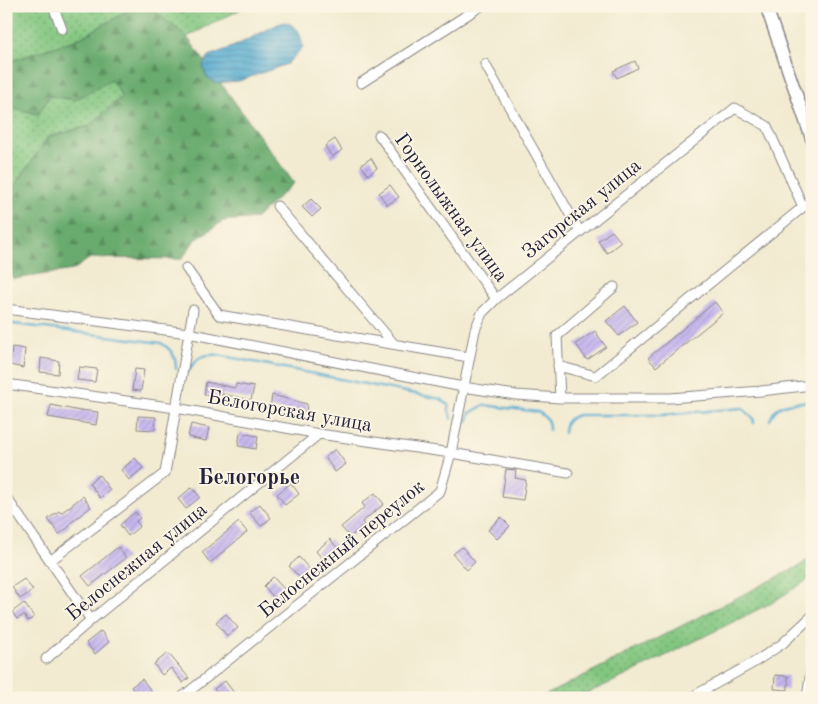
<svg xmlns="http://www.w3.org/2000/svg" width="818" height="704" font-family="'Old Standard TT',serif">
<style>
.grass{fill:url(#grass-dots);stroke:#52745e}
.forest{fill:url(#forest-firs);stroke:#466654}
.water{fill:url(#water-rules);stroke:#3a6686}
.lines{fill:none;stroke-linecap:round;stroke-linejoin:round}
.stream{stroke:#53aad0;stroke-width:2.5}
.building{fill:url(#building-hatch)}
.minor-casing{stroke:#8a8686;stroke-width:11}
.tertiary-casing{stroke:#8a8686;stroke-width:14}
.minor{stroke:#fff;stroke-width:9}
.tertiary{stroke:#fff;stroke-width:11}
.labels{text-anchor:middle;stroke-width:4;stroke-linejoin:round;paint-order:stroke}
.street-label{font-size:20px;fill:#22223b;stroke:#fcf5e5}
.quarter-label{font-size:22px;font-weight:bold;fill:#22223b;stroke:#fcf5e5}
</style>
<defs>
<pattern id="grass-dots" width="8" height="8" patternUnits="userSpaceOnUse" patternTransform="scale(1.25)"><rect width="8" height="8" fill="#82c680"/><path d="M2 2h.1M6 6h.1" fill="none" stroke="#6aa06a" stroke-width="1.8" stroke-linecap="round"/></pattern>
<pattern id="forest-firs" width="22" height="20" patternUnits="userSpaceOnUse" patternTransform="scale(1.25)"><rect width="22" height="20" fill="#69ab6e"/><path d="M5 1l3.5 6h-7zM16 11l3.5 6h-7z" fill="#568b5c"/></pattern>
<pattern id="water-rules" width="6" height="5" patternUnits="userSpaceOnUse" patternTransform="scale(1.25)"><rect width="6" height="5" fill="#53aad0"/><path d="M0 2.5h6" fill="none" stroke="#448aaa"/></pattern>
<pattern id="building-hatch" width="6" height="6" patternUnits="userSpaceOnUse" patternTransform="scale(1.25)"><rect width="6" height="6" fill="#c6b8ef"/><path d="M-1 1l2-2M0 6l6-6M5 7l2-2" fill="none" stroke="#aa9ece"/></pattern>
</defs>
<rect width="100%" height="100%" fill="#fcf5e5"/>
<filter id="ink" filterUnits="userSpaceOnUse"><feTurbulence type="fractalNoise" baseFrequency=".02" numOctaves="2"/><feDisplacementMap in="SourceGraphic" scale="10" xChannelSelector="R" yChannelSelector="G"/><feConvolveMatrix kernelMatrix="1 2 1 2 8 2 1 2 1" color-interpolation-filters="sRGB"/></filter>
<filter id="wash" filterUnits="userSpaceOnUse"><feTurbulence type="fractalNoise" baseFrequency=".0096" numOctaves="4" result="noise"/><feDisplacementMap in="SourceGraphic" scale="20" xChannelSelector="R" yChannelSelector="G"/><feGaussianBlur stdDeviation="1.12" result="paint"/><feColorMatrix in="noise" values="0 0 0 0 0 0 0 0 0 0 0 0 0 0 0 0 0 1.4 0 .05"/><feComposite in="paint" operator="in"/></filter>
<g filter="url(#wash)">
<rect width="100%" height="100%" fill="#f2ebd1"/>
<path class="grass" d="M6 6H137L78 39 11 61 6 66Z
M148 6H247L187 37Z
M112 79 122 97 89 126 48 137 6 199V106L38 114 50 96 75 100Z
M812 557V577L773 602 621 678 576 698H540L799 566Z"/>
<path class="forest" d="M137 6H148L187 37 294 183 256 218 223 221 194 241 182 259 90 258 73 270 13 279 6 252V199L48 137 89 126 122 97 112 80 75 100 50 96 38 114 6 106V66L11 61 78 39Z"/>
<path class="water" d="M285 22C300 27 300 33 303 47L287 64 239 81 215 83 206 76 203 65 209 56 237 45 278 24Z"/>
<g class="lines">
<path class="stream" d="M6 325 14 324 161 343C172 350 176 356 176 369
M188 372C195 358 203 354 218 355L441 399 448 405 451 419
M770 420C776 401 794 403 812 401
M467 422 470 413 484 405 538 412C546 417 549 420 549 430
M564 433C564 423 568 418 578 415H663L742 408 753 418 754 423"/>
</g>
<g id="blocks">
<path class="building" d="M635 61 638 68 617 78 613 71Z
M335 139 342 150 332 157 325 146Z
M371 158 377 168 368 175 361 165Z
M390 185 399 197 387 205 379 193Z
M311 199 321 209 312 217 302 207Z
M612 231 621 242 607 253 598 241Z
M715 302 723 313 656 367 648 358Z
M625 306 637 322 619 336 606 321Z
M595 331 606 347 587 360 576 344Z
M12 347 25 349 23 368 10 365Z
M41 358 59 361 58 374 40 372Z
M79 367 97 369 95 382 77 380Z
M135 369 144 370 141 391 132 390Z
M206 382 235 388 236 384 254 387 251 400 222 394V398L204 395Z
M272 395 307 404 306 412 288 409V412L270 408Z
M51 405 80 411V410L98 412 96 425 48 417Z
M138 416 156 417 155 430 137 429Z
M191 424 209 428 206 441 188 437Z
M240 433 258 436 256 449 238 446Z
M335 449 346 464 335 472 325 457Z
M135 458 143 468 129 480 121 470Z
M506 469 516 470 515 478 526 480 523 500 502 497Z
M99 475 110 490 100 498 89 483Z
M291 483 299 494 285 505 277 494Z
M192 487 200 497 186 509 178 499Z
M375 493 384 504 362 522 364 525 350 537 341 527 365 507 362 503Z
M83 496 91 507 69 524 70 526 59 534 48 519 59 511 61 513Z
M260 504 271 518 261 526 249 512Z
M135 512 140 518 136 521 140 526 128 536 120 525Z
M501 517 510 526 497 539 488 530Z
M239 522 247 532 210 563 202 552Z
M330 539 338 549 324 561 316 551Z
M118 547 126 558 90 586 82 576Z
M462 547 475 562 467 570 453 554Z
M299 557 311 571 301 579 289 566Z
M273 577 286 591 276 600 264 586Z
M24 579 33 590 20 599 12 587Z
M24 603 34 617 28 621 24 615 17 619 12 612Z
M226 614 238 628 227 636 216 622Z
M101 631 109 642 95 654 86 643Z
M168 653 189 678 183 683 171 668 162 675 154 664Z
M775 675 788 676V690L774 689Z
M142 679 152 692 144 698H139L131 687Z
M225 681 238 698H221L214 689Z"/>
</g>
</g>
<g filter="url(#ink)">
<use href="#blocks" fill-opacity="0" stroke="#8a8686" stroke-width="1"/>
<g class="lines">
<defs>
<path id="minor" d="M53 6 62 29
M180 6 181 8
M485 64 580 232
M361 83 481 6
M379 135 496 299
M277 206 394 344
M186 268 219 315 469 357
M6 309 188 333 463 387 516 395 560 398H670L761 391 812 385
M558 366 596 376 803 207
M6 384 176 408 319 434 451 453 568 473
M560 398 557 336 614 287
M6 497 91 620
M50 561 165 473 193 310
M46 659 91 620 319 434
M181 698 440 491 451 453 475 330 482 313 496 299 735 108 767 126 803 207 812 203
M690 698 753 663 782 644 812 616
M807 698 812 664"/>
<path id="tertiary" d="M766 6 812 140"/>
</defs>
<use href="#minor" class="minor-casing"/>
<use href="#tertiary" class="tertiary-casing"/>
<use href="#minor" class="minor"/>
<use href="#tertiary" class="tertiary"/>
</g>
</g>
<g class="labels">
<g class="street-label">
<text transform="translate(452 207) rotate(54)" y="7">Горнолыжная улица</text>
<text transform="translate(581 208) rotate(-39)" y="7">Загорская улица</text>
<text transform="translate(290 410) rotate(10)" y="7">Белогорская улица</text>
<text transform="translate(341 548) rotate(-39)" y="7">Белоснежный переулок</text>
<text transform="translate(136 561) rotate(-39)" y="7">Белоснежная улица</text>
</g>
<g class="quarter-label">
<text x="249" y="484">Белогорье</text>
</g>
</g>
<rect width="818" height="704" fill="none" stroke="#fcf5e5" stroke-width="25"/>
</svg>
